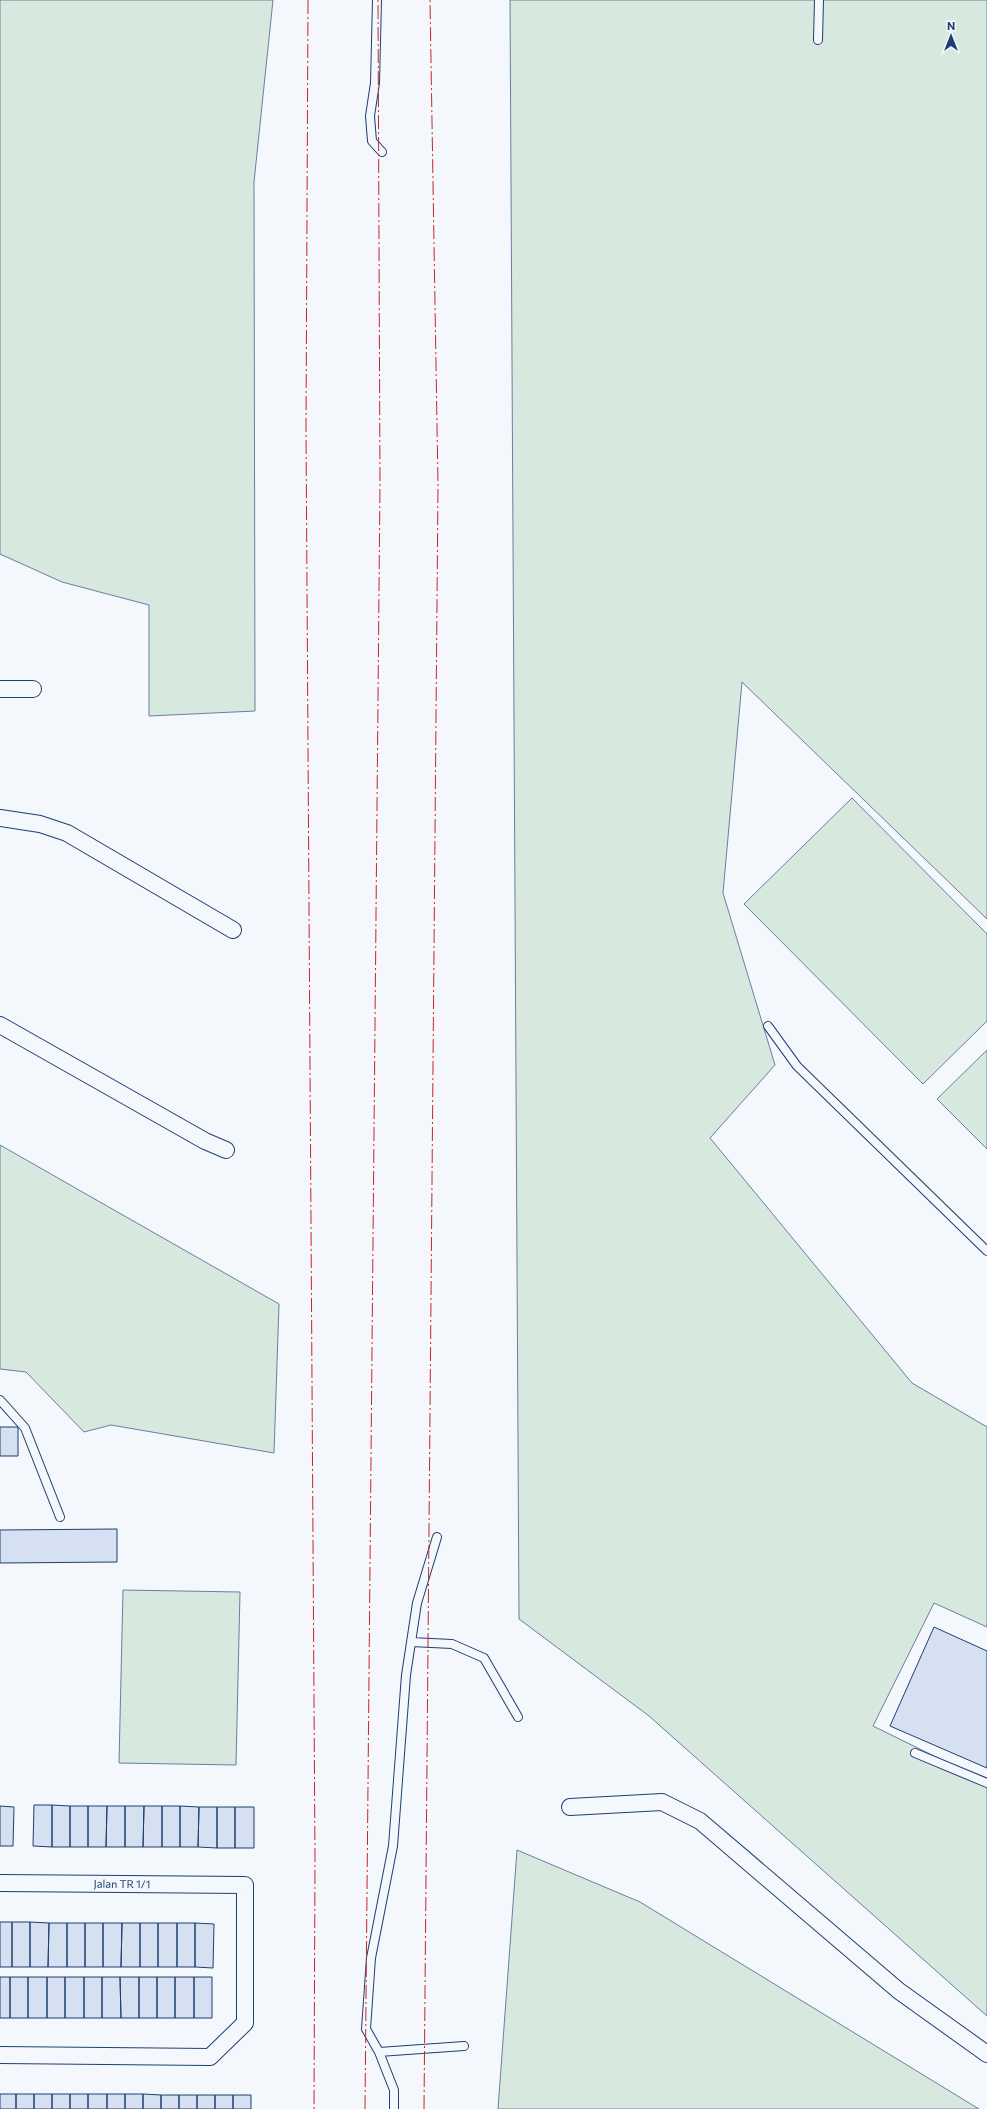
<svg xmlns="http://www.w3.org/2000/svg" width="987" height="2109" font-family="Commissioner,sans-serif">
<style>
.green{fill:#d7e8df;stroke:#687fa3}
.building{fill:#d5e0f0;stroke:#1d3f73}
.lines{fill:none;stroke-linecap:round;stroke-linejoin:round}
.lane-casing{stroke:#1d3f73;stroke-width:10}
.street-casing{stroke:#1d3f73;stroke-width:18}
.lane{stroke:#f4f7fb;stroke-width:8}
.street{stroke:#f4f7fb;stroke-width:16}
.power{stroke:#c62828;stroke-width:1;stroke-dasharray:14 3 2 3;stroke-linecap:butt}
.labels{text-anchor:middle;stroke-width:3;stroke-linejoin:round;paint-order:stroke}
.street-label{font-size:11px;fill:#1d3f73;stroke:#f4f7fb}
</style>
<rect width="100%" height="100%" fill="#f4f7fb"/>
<path class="green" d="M0 0H273L254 182 255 711 149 716V605L62 582 0 554Z
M510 0H987V919L742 682 723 893 775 1065 710 1138 912 1383 987 1427V1627L934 1603 873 1726 987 1782V2016L649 1716 519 1619Z
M852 798 987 934V1021L923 1084 744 904Z
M987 1050V1149L937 1099Z
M0 1145 279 1304 274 1453 111 1425 84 1432 26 1372 0 1369Z
M123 1590 240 1592 236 1765 119 1763Z
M517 1850 640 1902 979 2109H498Z"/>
<path class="building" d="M0 1427H18V1456H0Z
M117 1529V1562L0 1563V1530Z
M934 1627 987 1651V1768L890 1726Z
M34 1805H52V1847L33 1846Z
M52 1805 70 1806V1847H52Z
M0 1806 14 1807 13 1846H0Z
M70 1806H88V1847H70Z
M88 1806H107L106 1847H88Z
M107 1806H125V1847H106Z
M125 1806H144L143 1847H125Z
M144 1806H162V1847H143Z
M162 1806H180V1847H162Z
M180 1806 199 1807 198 1847H180Z
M199 1807H217V1848L198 1847Z
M217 1807H235V1848H217Z
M235 1807H254V1848H235Z
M0 1922H12V1967H0Z
M12 1922H30V1967H12Z
M30 1922 49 1923 48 1967H30Z
M49 1923H67V1967H48Z
M67 1923H85V1967H67Z
M85 1923H103V1967H85Z
M103 1923H122L121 1967H103Z
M122 1923H140V1967H121Z
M140 1923H158V1967H140Z
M158 1923H177V1967H158Z
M177 1923H195V1967H177Z
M195 1923 214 1924 213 1968 195 1967Z
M0 1977H10V2018H0Z
M10 1977H28V2018H10Z
M28 1977H47V2018H28Z
M47 1977H65V2018H47Z
M65 1977H84V2018H65Z
M84 1977H102V2018H84Z
M102 1977H120L121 2018H102Z
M120 1977H139V2018H121Z
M139 1977H157V2018H139Z
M157 1977H175V2018H157Z
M175 1977H194V2018H175Z
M194 1977H212V2018H194Z
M0 2094H16V2109H0Z
M16 2094H34V2109H16Z
M34 2094H52V2109H34Z
M52 2094H70V2109H52Z
M70 2094H88V2109H70Z
M88 2094H107V2109H88Z
M107 2094H125V2109H107Z
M125 2094H143V2109H125Z
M143 2094 161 2095V2109H143Z
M161 2095H179V2109H161Z
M179 2095H197V2109H179Z
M197 2095H215V2109H197Z
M215 2095H233V2109H215Z
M233 2095H251V2109H233Z"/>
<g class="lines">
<defs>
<path id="lane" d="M377 0 375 83 370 116 372 141 382 152
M818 40 819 0
M768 1026 797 1066 987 1251
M0 1400 25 1428 60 1517
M411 1642 452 1644 484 1658 518 1717
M915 1753 987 1783
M379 2052 464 2046
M394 2109V2090L379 2052 366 2029 371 1958 393 1846 406 1675 417 1603 437 1537"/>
<g id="street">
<path d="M0 689H33"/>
<path d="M0 818 40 824 67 833 233 930"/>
<path d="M0 1025 205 1141 226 1150"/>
<path d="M570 1807 662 1802 700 1821 899 1991 987 2054"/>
<path id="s1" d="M0 1883 245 1885V2023L210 2057 0 2055"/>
</g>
</defs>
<use href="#lane" class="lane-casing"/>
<use href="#street" class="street-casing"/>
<use href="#lane" class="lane"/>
<use href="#street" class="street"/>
<path class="power" d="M308 0 306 428 315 1859 314 2109
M365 2109 380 483 378 0
M424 2109 438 486 430 0"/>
</g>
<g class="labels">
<g class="street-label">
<text dy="4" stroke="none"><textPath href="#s1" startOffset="122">Jalan TR 1/1</textPath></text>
</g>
</g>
<g transform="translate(951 36)" stroke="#f4f7fb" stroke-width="3" paint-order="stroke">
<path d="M0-3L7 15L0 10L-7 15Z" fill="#1d3f73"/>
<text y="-6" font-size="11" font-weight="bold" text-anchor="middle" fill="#1d3f73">N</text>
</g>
</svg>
